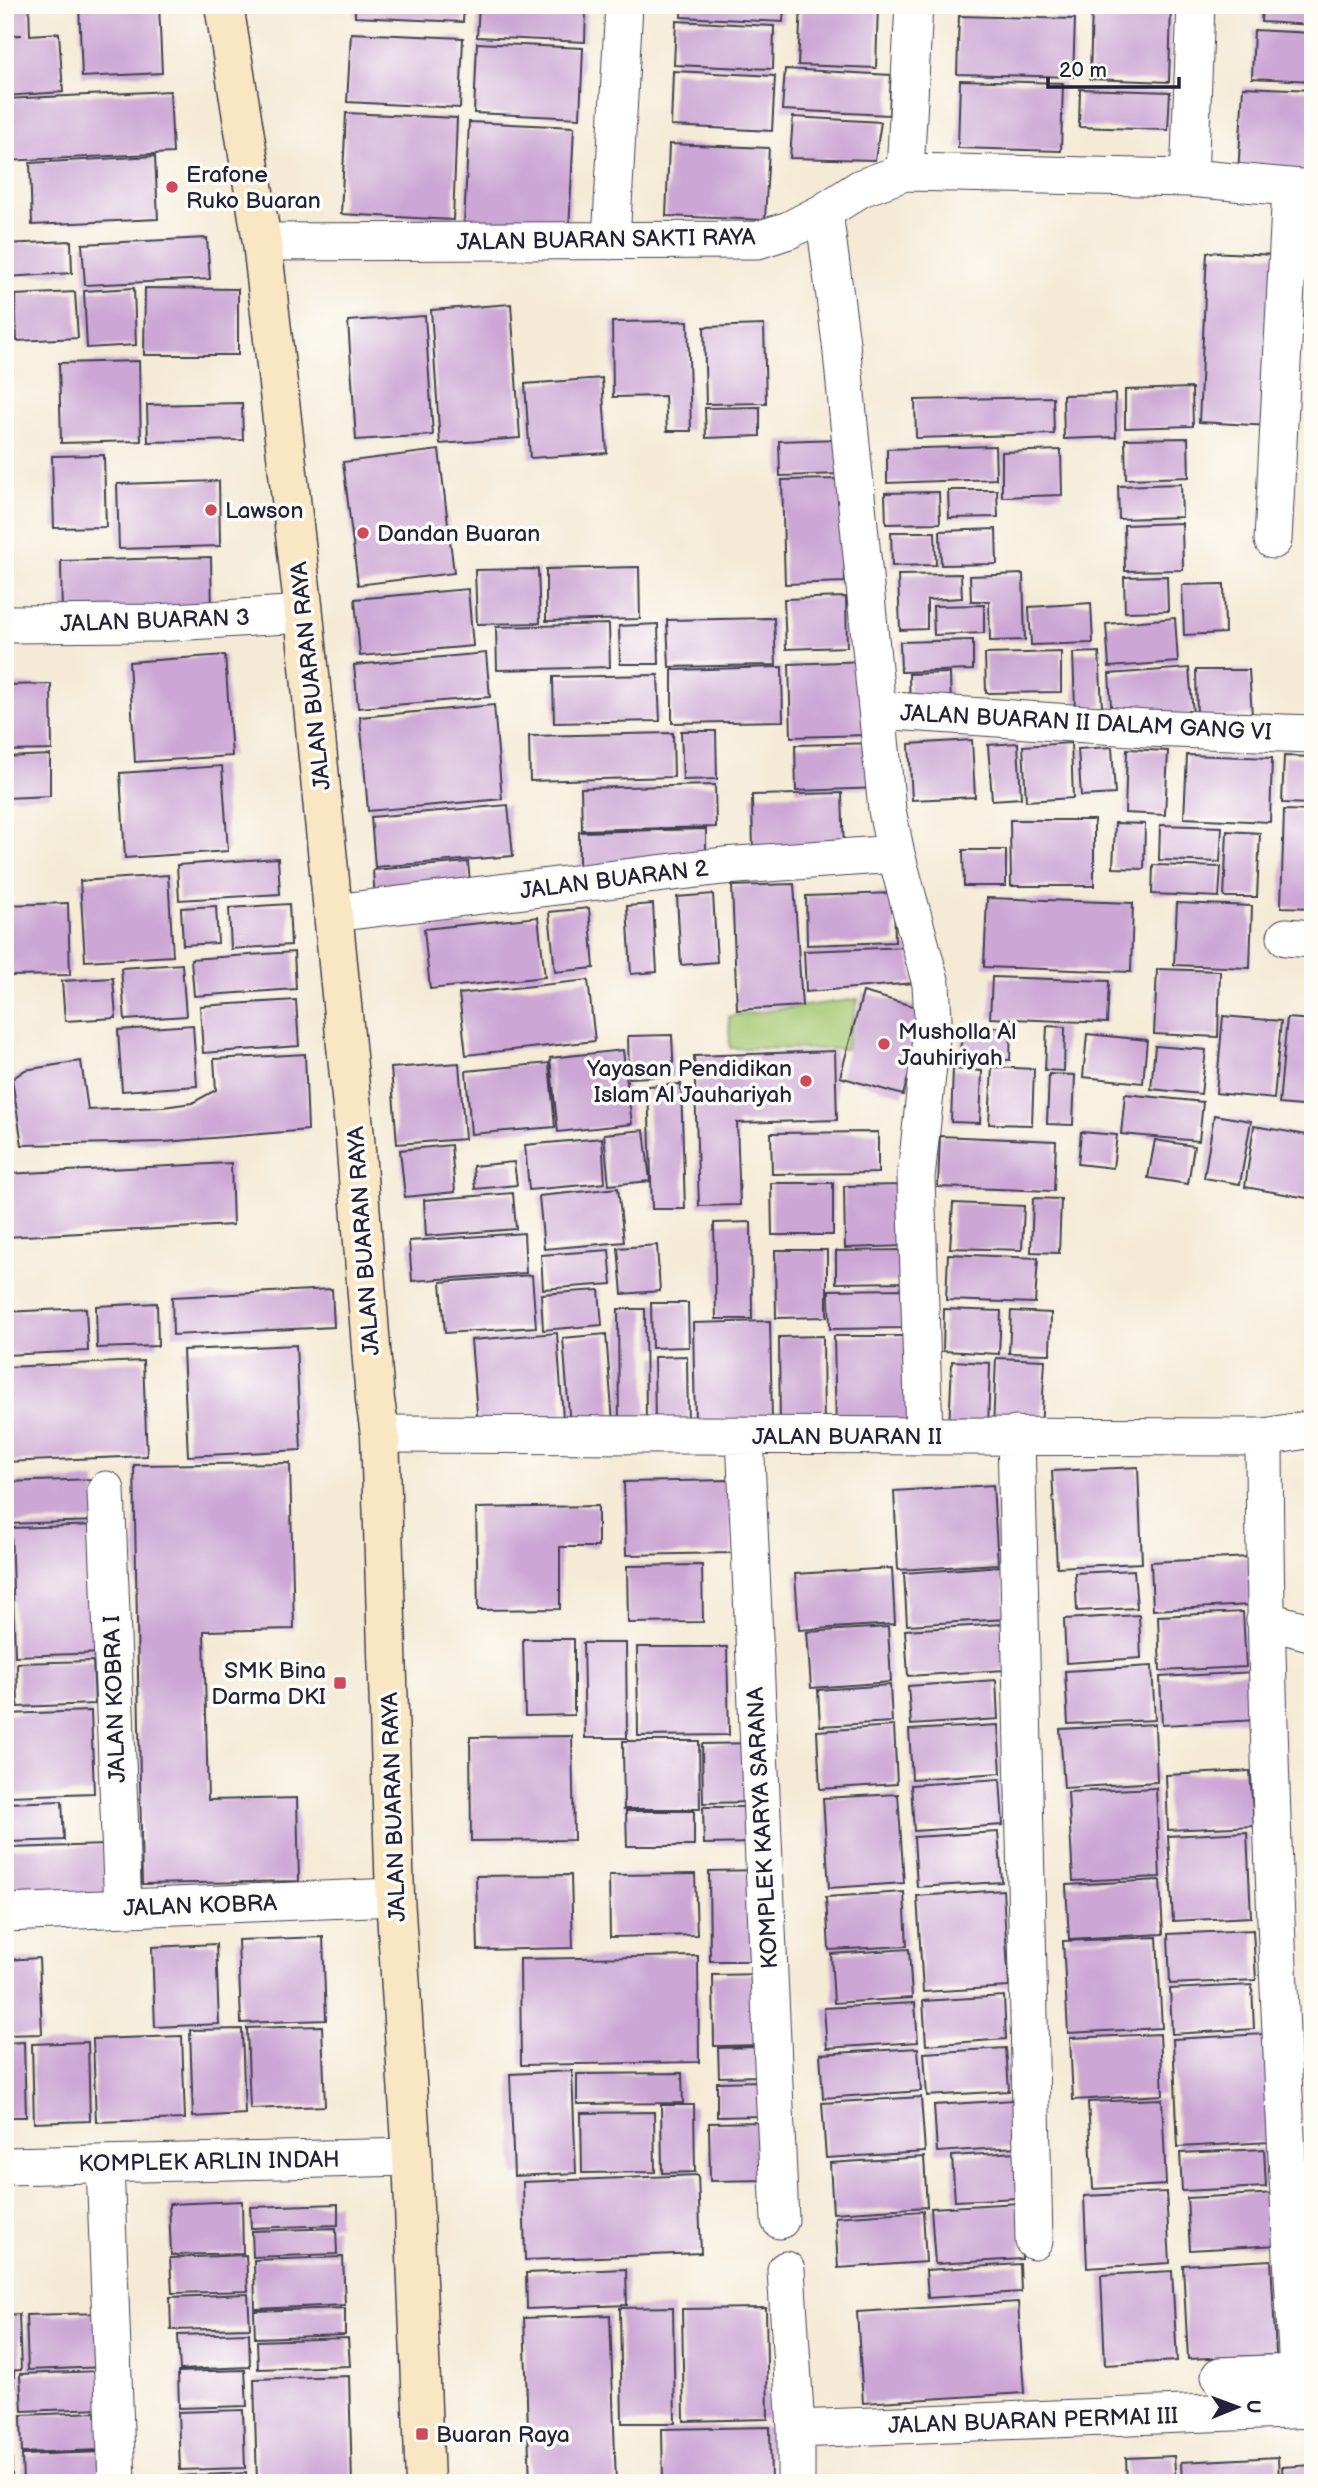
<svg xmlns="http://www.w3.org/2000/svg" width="1318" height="2488" font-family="'Balsamiq Sans',sans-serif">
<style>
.green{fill:#a6c972;stroke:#647656;stroke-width:2}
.building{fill:#cca7d5}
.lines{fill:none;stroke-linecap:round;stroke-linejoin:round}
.street-casing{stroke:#424052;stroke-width:39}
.secondary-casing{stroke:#424052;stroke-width:41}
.street{stroke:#fff;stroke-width:37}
.secondary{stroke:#f9e7c3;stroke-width:38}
.poi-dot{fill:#d1495b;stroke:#fdfcf7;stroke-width:2.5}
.labels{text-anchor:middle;stroke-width:7;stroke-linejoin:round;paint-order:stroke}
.poi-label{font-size:23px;fill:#22223b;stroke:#fdfcf7;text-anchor:start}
.street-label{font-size:23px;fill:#22223b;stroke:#fdfcf7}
</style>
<rect width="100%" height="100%" fill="#fdfcf7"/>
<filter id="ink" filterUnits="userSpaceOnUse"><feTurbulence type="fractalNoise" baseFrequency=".0143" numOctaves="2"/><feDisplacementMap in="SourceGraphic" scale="14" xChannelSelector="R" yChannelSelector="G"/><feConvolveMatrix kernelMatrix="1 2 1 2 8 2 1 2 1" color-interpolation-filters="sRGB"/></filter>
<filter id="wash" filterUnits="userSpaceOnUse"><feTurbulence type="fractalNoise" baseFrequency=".00686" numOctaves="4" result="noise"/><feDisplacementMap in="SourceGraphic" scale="28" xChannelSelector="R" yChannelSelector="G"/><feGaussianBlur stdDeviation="1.57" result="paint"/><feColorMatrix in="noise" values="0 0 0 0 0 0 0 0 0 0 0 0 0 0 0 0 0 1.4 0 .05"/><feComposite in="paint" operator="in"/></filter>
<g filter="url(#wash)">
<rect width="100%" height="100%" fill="#f4ead5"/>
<path class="green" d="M858 999 846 1049 730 1048 729 1016Z"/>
<g id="blocks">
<path class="building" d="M5 5H29L30 35 59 33 63 92 5 96V36L22 35H5Z
M79 5H159L162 73 82 77Z
M355 5H464L463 22 355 17Z
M479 5H586L585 42 477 37Z
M682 5H784L783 22 681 17Z
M801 5H878L876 68 798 65Z
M983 5H1068V12L983 9Z
M1092 5H1171L1169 82 1090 79Z
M1262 5H1313V25L1261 22Z
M959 16 1075 19 1073 77 957 74Z
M676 21 774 26 773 69 674 65Z
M1254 30 1313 33V81L1252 78Z
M351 33 463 38 460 108 347 102Z
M477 43 583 48 580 118 474 113Z
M785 69 891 75 889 115 782 110Z
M673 71 775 76 772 131 671 126Z
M960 80 1063 83 1061 151 958 148Z
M1243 87 1313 90V179L1238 175Z
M1080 89 1170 92 1168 130 1079 127Z
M170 91 173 153 5 161V99Z
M346 113 457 118 453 220 341 214Z
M793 117 881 122 875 160 790 158Z
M469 122 574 127 569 231 464 225Z
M669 144 769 148 765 220 666 216Z
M155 156 158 219 32 225 30 163Z
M207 238 210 279 85 285 82 244Z
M71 241 72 273 6 277 5 244Z
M1207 252 1278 255 1270 426 1199 422Z
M134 288 136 345 87 348 84 291Z
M145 288 238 289V355H144Z
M75 292 78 338 17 341 15 295Z
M511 304 520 438 440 444 431 310Z
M425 316 433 435 356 440 348 321Z
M688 321 691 431H667L665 396 613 397 612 322Z
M764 325 766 403 706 404 704 327Z
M139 361 141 441 61 443 59 363Z
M602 378 607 453 530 458 525 384Z
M1192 388 1193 426 1125 428V390Z
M1115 394 1116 437 1064 439 1063 395Z
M1053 397 1054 434 916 438 915 400Z
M242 403 243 440 148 442 147 405Z
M760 407V436L706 438 705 408Z
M1188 438 1189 477 1126 479 1125 439Z
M841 439V474L780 476 779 441Z
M995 446 996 479 887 483V449Z
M439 450 454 573 358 585 343 462Z
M1061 450 1062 495 1002 497V452Z
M104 455 106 527 54 528 52 456Z
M842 479 845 582 785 584 782 480Z
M219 481 220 546 119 549 117 484Z
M1181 484 1182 517 1119 519 1118 486Z
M948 490H997L998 517 949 518Z
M939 492 940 523 886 524 885 493Z
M1182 523 1183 570 1125 571 1124 525Z
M996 529 997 564 941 565 940 531Z
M891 532H935L936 565 892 566Z
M211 557 212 614 62 618 61 561Z
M639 567 640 619 546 621V569Z
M538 569 540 623 477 624 475 570Z
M961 574 962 598 927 600V629L900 630 898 575Z
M1023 574 1025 640 990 641 989 601H971L970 576Z
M1167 576 1168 611 1125 612 1124 577Z
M1224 584 1225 633 1184 635 1182 585Z
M468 589 473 646 360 656 355 599Z
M846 597 847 647 786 649 784 599Z
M1091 603 1093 643 1031 645 1029 607Z
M984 605V633L934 635 933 606Z
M774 618 776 665 669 667 667 620Z
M1175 618 1178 662 1109 667 1106 624Z
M609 624 610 667 497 670 496 627Z
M658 624 659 664H620L619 626Z
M973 640V670L901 672 900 642Z
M1061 652V692L986 693 985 654Z
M1099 652 1102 706 1075 707 1073 653Z
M486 653 490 697 358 708 354 665Z
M225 655 232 756 135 762 129 662Z
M867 661 869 735 791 737 789 664Z
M782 667 783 721 672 723V670Z
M1189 668 1193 714 1112 721 1109 674Z
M1196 670H1249L1252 715 1197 719Z
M950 673 951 708 910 710 909 674Z
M658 675 660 721 554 723 553 677Z
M51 684 52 750 5 751V685Z
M494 705 502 799 368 811 360 717Z
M681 731H716L717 779 683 780Z
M673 733 674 777 530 781 529 736Z
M972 740 975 797 912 800 909 744Z
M878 743 880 788 796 791 795 745Z
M1018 743 1021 798 992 800 988 745Z
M1071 743 1073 798 1026 801 1023 746Z
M1112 747 1115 794 1081 796 1078 749Z
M1127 749 1168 751 1165 815 1125 813Z
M50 755V796L5 798V757Z
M1187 755 1272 758 1270 822 1184 818Z
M1284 756 1313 757V804L1282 803Z
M222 766 228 851 125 858 120 773Z
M715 785 716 827 582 830 581 788Z
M842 793 844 853 753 856 752 795Z
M508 805 513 856 375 867 371 817Z
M1284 810 1313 811V908L1281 907Z
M1010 820H1094V886H1011Z
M1115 823 1145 824 1144 869 1113 868Z
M1160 825 1222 827 1220 862 1159 860Z
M706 829V863L579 867V832Z
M1227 831 1260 833 1257 897H1224Z
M963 850H1006V886H964Z
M278 858 280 894 179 900 177 865Z
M468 862 471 891 375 900 373 870Z
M1153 865 1221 867 1219 897 1152 894Z
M168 875 173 956 85 961 80 881Z
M794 884 802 1006 737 1010 732 886Z
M894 893 895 942 807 945 806 896Z
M713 894 717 962 681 965 677 897Z
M987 898 1133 903 1131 972 984 967Z
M68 903 70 975 5 976V905Z
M1177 903 1252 906 1250 968 1174 965Z
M289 904 291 945 231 949 229 908Z
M653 904 657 972 631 974 627 906Z
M216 906 218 943 183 945 181 908Z
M589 908 594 968 555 972 549 912Z
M538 917 545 977 430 989 424 929Z
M909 947 914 983 806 992 804 951Z
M294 952 296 989 194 996 191 959Z
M182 964 186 1016 125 1020 121 968Z
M1157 969 1220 971 1218 1037 1154 1034Z
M992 977 1109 981 1107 1023 990 1018Z
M113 978 116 1018 65 1021 62 981Z
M588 980 595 1041 466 1055 459 994Z
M863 992 927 1010 903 1095 840 1077Z
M296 1000 299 1046 203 1053 200 1006Z
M1223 1016 1281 1021 1274 1099 1216 1093Z
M1287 1018 1313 1020V1107L1279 1104Z
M193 1025 197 1086 122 1091 118 1030Z
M962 1026 1011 1028 1010 1060 960 1058Z
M1047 1026 1065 1027 1064 1071 1045 1070Z
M1087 1034 1147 1040 1143 1083 1083 1077Z
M672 1035 674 1076 629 1078 628 1036Z
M1155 1046 1206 1050 1201 1094 1151 1089Z
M623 1050 632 1124 558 1132 550 1058Z
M835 1051 837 1120 737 1123 740 1205 699 1206 694 1056Z
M305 1054 308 1130 165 1142 22 1145 12 1079 25 1070 81 1061 88 1110 163 1107 192 1103 216 1090 214 1059Z
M459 1063 465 1139 397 1144 391 1068Z
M549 1063 555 1127 471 1134 466 1071Z
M992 1067 1034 1069 1032 1125 989 1124Z
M953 1069 982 1071 980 1123 951 1122Z
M1049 1074 1075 1075 1073 1125 1047 1124Z
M681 1084 685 1209H652L648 1086Z
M1125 1094 1203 1102 1199 1141 1121 1134Z
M1214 1115 1251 1121 1240 1184 1204 1178Z
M1254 1126 1313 1136V1199L1245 1187Z
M644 1130 650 1181 609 1185 604 1134Z
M878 1132V1173L772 1174 771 1133Z
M1081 1132 1117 1135 1113 1168 1078 1164Z
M940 1136 1056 1141 1054 1191 938 1187Z
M602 1138 605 1183 529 1190 525 1145Z
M1155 1140 1194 1146 1188 1184 1148 1178Z
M451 1145 455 1192 405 1197 400 1150Z
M514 1162 517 1185 475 1189 473 1166Z
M231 1163 233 1225 5 1237V1174Z
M771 1183H833V1235H772Z
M905 1185 906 1246 845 1248 844 1186Z
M618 1188 624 1242 544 1249 539 1196Z
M513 1193 516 1229 426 1236 424 1200Z
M1033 1198 1061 1199 1059 1253 1031 1252Z
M953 1203 1024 1206 1022 1250 950 1248Z
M751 1222 752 1319H716L714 1223Z
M524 1233 526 1273 412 1281 409 1241Z
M657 1245 660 1291 622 1294 618 1248Z
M609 1250 612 1284 543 1289 541 1255Z
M775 1250H827V1317L776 1318Z
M905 1250 906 1282 836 1283V1251Z
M948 1254 1038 1258 1035 1303 946 1300Z
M532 1275 536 1327 445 1333 441 1282Z
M332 1289 334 1327 173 1335 172 1297Z
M905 1289 906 1328 830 1329 829 1290Z
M599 1290 602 1325 543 1330 541 1294Z
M157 1303 158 1346 97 1348 96 1306Z
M651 1303H688L689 1347 652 1348Z
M86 1308 88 1351 5 1355V1312Z
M618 1309H645L646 1427 619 1428Z
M944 1309 1001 1311 999 1354 943 1351Z
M1011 1311 1051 1313 1050 1354 1009 1353Z
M770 1321 772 1420 695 1421 693 1323Z
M557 1333 563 1418 478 1425 471 1340Z
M606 1334 613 1423 570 1426 563 1338Z
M823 1336 824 1428 780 1429 779 1337Z
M834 1336H912L913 1430H836Z
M296 1345 301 1450 188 1456 183 1350Z
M687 1356 688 1426 655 1427 654 1357Z
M996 1358 1045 1360 1041 1430 993 1428Z
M143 1361 147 1456 5 1462V1367Z
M952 1361 990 1363 988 1431 949 1429Z
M290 1463 294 1629 204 1631 208 1800 297 1798 299 1881 142 1884 134 1465Z
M1138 1467 1142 1563 1057 1567 1052 1471Z
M95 1479 97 1521 5 1524V1482Z
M730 1480 732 1553 626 1555 624 1482Z
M993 1485 998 1564 898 1570 894 1491Z
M598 1506V1547H560V1609L478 1610 476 1508Z
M100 1525 105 1653 15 1656 11 1528Z
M1249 1557 1251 1605 1153 1610 1151 1562Z
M702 1565 703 1622 628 1623 627 1566Z
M1002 1566 1006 1619 907 1625 904 1573Z
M892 1568 895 1624 799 1630 795 1574Z
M1134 1570 1137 1608 1077 1611 1075 1573Z
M1243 1612 1246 1667 1160 1671 1158 1616Z
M1139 1615 1141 1658 1066 1663 1064 1619Z
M5 1616H9L11 1686H5Z
M1003 1624 1005 1670 908 1676 905 1630Z
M888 1627 891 1682 811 1688 807 1632Z
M523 1639H574V1715L525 1716Z
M583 1643H626L627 1738H585Z
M637 1647H727L729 1735 638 1736Z
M93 1661 95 1704 18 1707 17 1663Z
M1152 1666 1155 1720 1068 1724 1065 1671Z
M1255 1672 1258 1720 1162 1725 1160 1677Z
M996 1680 998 1719 911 1725 908 1686Z
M890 1685 892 1722 820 1726 818 1690Z
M91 1711 94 1793 9 1796 7 1714Z
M1155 1724 1157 1782 1064 1788 1060 1729Z
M998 1725 1001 1773 912 1779 909 1730Z
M894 1726 897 1784 820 1789 817 1731Z
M572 1736 574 1840 471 1841 470 1737Z
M623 1741H699L700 1809H624Z
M757 1743V1802L703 1803 702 1744Z
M1250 1771 1254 1826 1168 1830 1166 1775Z
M1000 1779 1003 1825 914 1831 911 1785Z
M1156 1788 1160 1877 1073 1881 1068 1792Z
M898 1794 904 1883 829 1888 823 1798Z
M62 1801 64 1840 9 1842 7 1803Z
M703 1807H756L757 1843 704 1844Z
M626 1811H694V1846H627Z
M998 1832 1002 1882 917 1887 914 1837Z
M1247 1832 1251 1917 1173 1921 1168 1836Z
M105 1845 106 1902 11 1906 10 1848Z
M763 1870 765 1961H710L709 1871Z
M695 1874 697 1935 610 1937 609 1875Z
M571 1875 573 1948 478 1950 476 1876Z
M1160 1880 1163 1934 1069 1939 1066 1885Z
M1003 1890 1009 1987 923 1992 917 1896Z
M904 1892 907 1946 829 1950 826 1897Z
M1253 1930 1256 1980 1170 1984 1168 1934Z
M323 1937 326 2020 241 2023 238 1940Z
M1157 1937 1162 2028 1068 2033 1063 1941Z
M216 1944 219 2024 155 2027 152 1947Z
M909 1949 912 1998 834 2003 831 1954Z
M698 1956 699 2062 521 2065 520 1959Z
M39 1958 42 2034 5 2035V1960Z
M762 1974V2045L714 2046 713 1975Z
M1252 1985 1254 2029 1172 2034 1170 1989Z
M1004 1996 1006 2039 926 2045 923 2001Z
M915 2003 918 2042 827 2048 824 2008Z
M322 2026 325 2106 250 2109 247 2028Z
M242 2029 245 2114 193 2117 190 2030Z
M1160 2034 1163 2095 1073 2100 1070 2038Z
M1265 2034 1271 2142 1178 2147 1173 2039Z
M182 2036 185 2119 96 2122 93 2039Z
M24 2042 26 2117H5V2043Z
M88 2042 90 2121 34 2123 32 2044Z
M761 2047V2076L719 2077 718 2048Z
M918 2048 921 2091 823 2098 820 2054Z
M1006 2048 1009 2091 927 2096 924 2053Z
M572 2071 576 2173 514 2176 510 2074Z
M682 2073 683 2103 577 2104V2074Z
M761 2081 762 2116 717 2117V2082Z
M921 2097 925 2152 826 2158 822 2103Z
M1162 2099 1166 2185 1093 2189 1088 2102Z
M1014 2100 1017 2147 937 2152 934 2105Z
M661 2105H694L695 2172 662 2173Z
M654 2112 655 2172 582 2173 581 2113Z
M766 2122 767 2180 710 2181 709 2123Z
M1264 2149 1266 2187 1182 2191 1180 2153Z
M1017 2152 1019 2198 955 2201 952 2156Z
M924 2157 927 2207 833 2213 830 2163Z
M698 2175 701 2253 525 2260 523 2182Z
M1166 2192 1170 2263 1087 2268 1084 2196Z
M1277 2193 1279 2245 1190 2250 1187 2198Z
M242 2201 243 2253 171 2255 169 2204Z
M1019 2203 1022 2259 935 2264 931 2208Z
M338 2204V2225L251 2228 250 2207Z
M923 2211 926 2262 838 2268 835 2217Z
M336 2228 337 2254 253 2257 252 2231Z
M246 2255 248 2291 172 2293 170 2258Z
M343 2257 345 2305 255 2309 254 2260Z
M1271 2260 1276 2355 1188 2359 1183 2265Z
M1020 2264 1021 2292 928 2298 926 2270Z
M626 2269 627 2305 527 2309 526 2273Z
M1172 2271 1177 2361 1105 2365 1101 2275Z
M248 2294 250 2328 171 2330 170 2297Z
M1018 2302 1024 2393 863 2403 857 2312Z
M673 2307 675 2423H622L620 2308Z
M345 2308V2335L255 2338 254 2311Z
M766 2308 768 2419 684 2421 682 2309Z
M104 2313 106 2367 28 2370 26 2315Z
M19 2314 21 2370 5 2371V2315Z
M610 2315 616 2483H530L524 2318Z
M249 2333 250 2367 180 2370 178 2335Z
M348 2338 350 2366 258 2369 257 2341Z
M245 2370 247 2406 179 2408 178 2372Z
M101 2371 102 2408 22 2411 20 2374Z
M5 2372H14V2403H5Z
M349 2376 352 2483H257L254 2379Z
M243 2410 245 2468 180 2470 178 2412Z
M99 2412 101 2450 22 2453 21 2415Z
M770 2427 771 2483H663L662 2429Z
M101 2452 102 2483H23L22 2455Z
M5 2456H12V2483H5Z
M1174 2456 1176 2483H1127L1126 2458Z
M1278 2457 1279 2483H1182L1181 2462Z
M1313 2465V2483H1283L1282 2467Z
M246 2473 247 2483H180V2476Z"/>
</g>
</g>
<g filter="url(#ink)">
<use href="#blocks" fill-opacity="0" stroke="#424052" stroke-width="2"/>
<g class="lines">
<defs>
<path id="street" d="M905 172 914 5
M1189 178 1196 5
M824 212 841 343 887 810 896 854 931 984 933 1019 916 1177 924 1436
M611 241 624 5
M262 242 758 240 789 230 824 212 861 188 905 172 1189 178 1313 189
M1273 540 1291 188
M5 624 156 623 304 614
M878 710 1147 728 1313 734
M333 913 723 866 896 854
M1286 937 1313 939
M380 1434 1264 1437 1313 1429
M1016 1435 1034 2241
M745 1436 780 2220
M1264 1437C1265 1749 1282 2061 1298 2373
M106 1490 123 1908
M1265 1620 1313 1633
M5 1913 395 1897
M105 2164 117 2483
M5 2166 412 2157
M786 2270 796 2429V2483
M1220 2376 1313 2372
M796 2429 1313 2409"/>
<path id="secondary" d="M224 5 262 242 304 614 355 1138 375 1400 380 1434 395 1897 412 2157 425 2483"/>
</defs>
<use href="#street" class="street-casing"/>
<use href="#secondary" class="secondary-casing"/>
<use href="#street" class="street"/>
<use href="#secondary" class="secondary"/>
</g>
</g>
<g class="poi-dot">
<circle cx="172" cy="187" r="7"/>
<circle cx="211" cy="510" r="7"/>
<circle cx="363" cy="533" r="7"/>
<circle cx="884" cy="1044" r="7"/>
<circle cx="806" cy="1081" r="7"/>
<rect x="333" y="1676" width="14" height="14" rx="3.5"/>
<rect x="415" y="2427" width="14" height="14" rx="3.5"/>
</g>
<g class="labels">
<g class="poi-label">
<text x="186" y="182">Erafone<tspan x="186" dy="26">Ruko Buaran</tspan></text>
<text x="225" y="518">Lawson</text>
<text x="377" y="541">Dandan Buaran</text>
<text x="898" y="1039">Musholla Al<tspan x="898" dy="26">Jauhiriyah</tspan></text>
<text x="792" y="1076" text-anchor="end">Yayasan Pendidikan<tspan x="792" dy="26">Islam Al Jauhariyah</tspan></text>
<text x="326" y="1678" text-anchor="end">SMK Bina<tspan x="326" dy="26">Darma DKI</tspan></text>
<text x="436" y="2442">Buaran Raya</text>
</g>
<g class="street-label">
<text transform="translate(606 239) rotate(-1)" y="8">JALAN BUARAN SAKTI RAYA</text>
<text transform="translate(155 620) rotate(-2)" y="8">JALAN BUARAN 3</text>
<text transform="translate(310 676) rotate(-96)" y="8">JALAN BUARAN RAYA</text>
<text transform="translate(1086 722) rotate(3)" y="8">JALAN BUARAN II DALAM GANG VI</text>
<text transform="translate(614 879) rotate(-7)" y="8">JALAN BUARAN 2</text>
<text transform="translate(363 1241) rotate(-94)" y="8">JALAN BUARAN RAYA</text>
<text x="847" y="1444">JALAN BUARAN II</text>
<text transform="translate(114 1699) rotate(-92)" y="8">JALAN KOBRA I</text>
<text transform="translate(393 1807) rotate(-92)" y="8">JALAN BUARAN RAYA</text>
<text transform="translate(762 1828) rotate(-93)" y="8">KOMPLEK KARYA SARANA</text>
<text transform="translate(200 1905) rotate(-2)" y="8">JALAN KOBRA</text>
<text transform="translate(209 2161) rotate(-1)" y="8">KOMPLEK ARLIN INDAH</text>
<text transform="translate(1033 2420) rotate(-2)" y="8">JALAN BUARAN PERMAI III</text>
</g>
</g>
<rect width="1318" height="2488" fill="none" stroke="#fdfcf7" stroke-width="28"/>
<g transform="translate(1237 2407) rotate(89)" stroke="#fdfcf7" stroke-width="5" paint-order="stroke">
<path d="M0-5L12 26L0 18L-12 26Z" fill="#22223b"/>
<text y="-10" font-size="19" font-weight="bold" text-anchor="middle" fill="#22223b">U</text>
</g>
<path d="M1048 77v10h131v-10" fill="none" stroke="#22223b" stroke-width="3.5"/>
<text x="1059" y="77" font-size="21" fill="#22223b" stroke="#fdfcf7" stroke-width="5" paint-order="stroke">20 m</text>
</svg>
